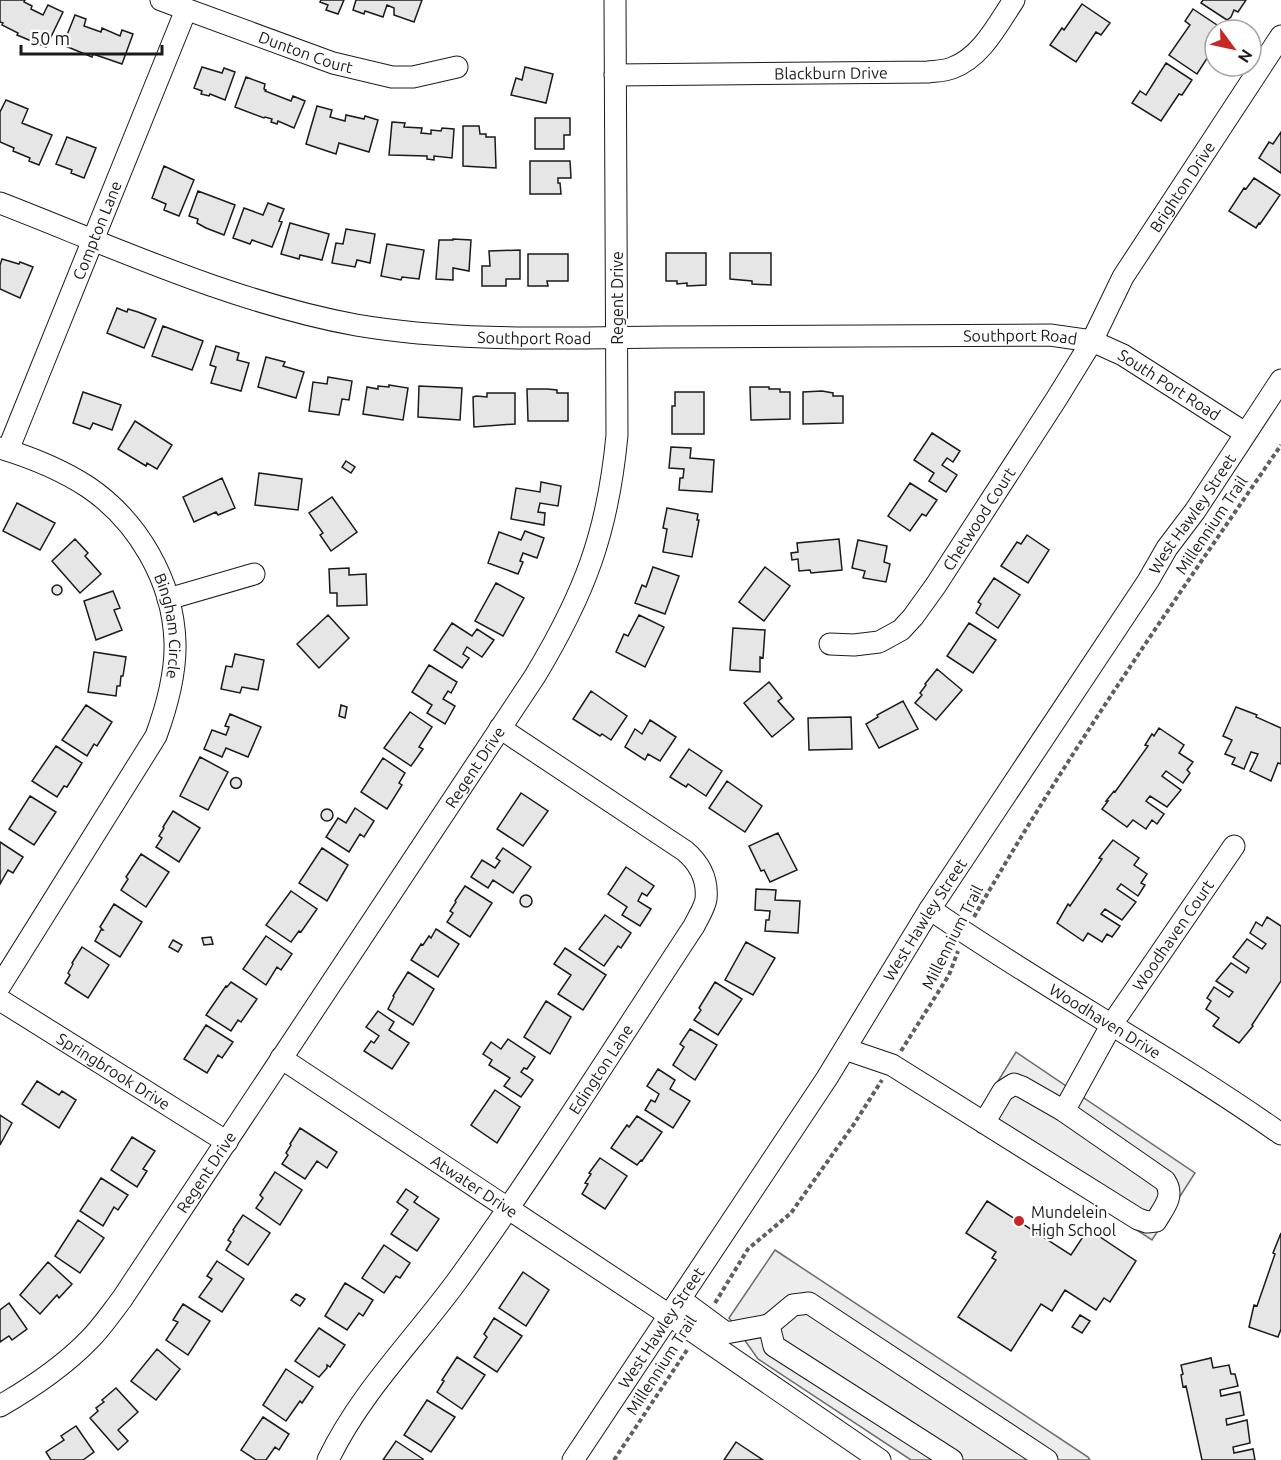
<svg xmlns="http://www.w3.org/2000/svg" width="1281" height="1460" font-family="Ubuntu,sans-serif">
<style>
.parking{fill:#ededed;stroke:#6a6a6a;stroke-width:1.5}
.building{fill:#e6e6e6;stroke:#1a1a1a;stroke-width:1.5}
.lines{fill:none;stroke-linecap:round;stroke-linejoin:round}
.minor-casing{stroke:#1a1a1a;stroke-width:23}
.path{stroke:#5f5f5f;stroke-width:4;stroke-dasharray:4.5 3;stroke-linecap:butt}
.minor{stroke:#fff;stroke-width:21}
.poi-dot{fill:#c62828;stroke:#fff;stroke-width:2}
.labels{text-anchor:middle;stroke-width:4.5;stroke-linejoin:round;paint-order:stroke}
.street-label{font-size:16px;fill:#1a1a1a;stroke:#fff}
.poi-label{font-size:16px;fill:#1a1a1a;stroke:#fff;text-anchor:start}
</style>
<rect width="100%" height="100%" fill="#fff"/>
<path class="parking" d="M1016 1052 1195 1173 1152 1240 972 1123Z
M775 1250 1088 1457 1090 1460H911L758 1359 729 1318Z"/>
<path class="building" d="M0 0H25L24 2 32 6 31 9 43 15 48 5 63 12 46 47 17 35 18 33 2 25 3 23 0 22Z
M321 0H344L338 14 326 10 328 5 320 2Z
M356 0H422L414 22 394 15V8L387 5 383 17 365 11 364 14 353 10Z
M1203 0H1246L1238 12 1234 10 1231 17 1227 20 1201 3Z
M1082 4 1110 23 1101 35 1096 32 1076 62 1050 45 1062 28 1064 30Z
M1193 9 1223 29 1215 30V41L1211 48 1213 49 1197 74 1169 55 1190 25 1185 21Z
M75 15 86 19 84 26 101 32 102 28 120 36 122 30 133 34 122 64 93 54 92 57 63 45Z
M1166 63 1192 80 1182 95 1179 94 1161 121 1132 103 1140 91 1146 95Z
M202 67 222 73 224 68 235 72 225 100 210 94 209 96 201 94 202 91 194 88Z
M525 67 553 74 546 103 511 95 516 78 522 80Z
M246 77 265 84 264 89 266 90 265 91 291 101 293 96 305 101 294 128 278 121 277 124 271 122 272 119 265 117 264 118 235 107Z
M6 100 28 109 22 123 52 135 39 165 29 161 30 158 13 151 14 148 0 142V112Z
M317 106 332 110 330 117 345 121 346 115 364 119 365 116 378 120 369 152 339 143 336 154 306 144Z
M535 118H570V135H564V149H535Z
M392 122 405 123 404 127 422 128 421 133 431 134V130L441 131 442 128 454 129 452 158 434 156V160L427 159V156L389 155Z
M463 126H479L480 134H486V137H495L496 168 463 166Z
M1281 132V173L1259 158 1269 142 1273 144Z
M67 137 96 148 84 178 71 173 72 170 56 164Z
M530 161H570L571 178H558V183H560L561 194H530Z
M164 166 194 180 179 216 164 210 166 204 152 198Z
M1254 178 1280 195 1260 224 1259 223 1256 228 1229 211 1244 188 1246 189Z
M198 191 235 205 224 235 206 228 197 223 198 219 189 216Z
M268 203 284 209 279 221 282 222 272 247 252 240 250 244 233 238 244 208 263 215Z
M290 223 329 234 322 260 300 255 299 259 281 254Z
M346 229 375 234 370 263 357 260 355 267 332 263 336 243 343 244Z
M453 239 471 240 469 271 453 268V280L436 279 439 240H453Z
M387 244 424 250 419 279 402 277 401 280 381 276Z
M520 250V279H506V286H482V266H490L489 251Z
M666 253H706V285L687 286V283L677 284V281H666Z
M730 253H771V285L752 284V281L730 279Z
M528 254H568V281H547L548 286H528Z
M2 259 19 264 20 262 33 267 20 298 0 289V265Z
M117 308 127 312 128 309 138 312 156 319 144 348 107 333Z
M163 326 203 341 192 370 152 356Z
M216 346 239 353 237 360 249 363 241 391 211 383 216 367 210 365Z
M266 357 285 362 283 366 304 372 296 398 258 387Z
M328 377 352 381 349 400 342 399 339 415 309 411 313 382 327 384Z
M389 385 408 388 403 420 363 414 367 387 378 389V386L389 387Z
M419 386 462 388 460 420 418 417Z
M750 387H769V389H780V392H790V419L751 420Z
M527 389H547L557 390V393H568V421H528Z
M822 391 833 393V396H843V423L803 424V392Z
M83 392 121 405 112 430 93 423 90 429 73 423Z
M675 392H704V434H672V406H675Z
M487 393H515V424L474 427 473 397 476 396 487 397Z
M135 421 172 445 157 469 147 463 146 466 118 449Z
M932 433 960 451 953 462 947 458 942 465 957 475 946 492 929 481 934 473 914 460Z
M671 447 691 448 690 458 714 460 712 492 679 490 680 478H683L684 469 669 468Z
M346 461 355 467 351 473 342 467Z
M259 473 302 479 298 510 255 505Z
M222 478 235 508 218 515 216 512 194 522 183 497Z
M541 482 561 486 558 506 540 503 538 512 545 513 544 525 511 519 516 488 540 492Z
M910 483 937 500 926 516 922 514 910 531 888 516Z
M332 497 357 532 331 551 320 535 323 533 309 513Z
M17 503 55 523 40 550 3 531Z
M667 508 698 514 697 520H699L692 557 663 552 667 529 663 528Z
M525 531 544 538 537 558 523 553 520 561 523 562 518 574 488 563 499 532 521 540Z
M1027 535 1049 550 1028 583 1001 566 1017 542 1021 544Z
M75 539 88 553 85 556 101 574 80 593 52 561Z
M839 539 842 570 811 573 810 570 799 571 798 559 792 560 791 553 798 552 797 543Z
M858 540 887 546 884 562 890 564 886 582 863 578 865 571 852 568Z
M653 567 679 576 665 614 635 603 642 585 646 587Z
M765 567 790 586 764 621 739 602Z
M349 568V575L366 574 367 605 337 606V593H330L329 569Z
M994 578 1020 595 998 628 976 613 981 604 978 602Z
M496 583 524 598 503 636 475 621Z
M52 590a5 5 0 1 1 10 0a5 5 0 1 1-10 0Z
M113 591 120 608 114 610 122 630 96 640 84 601Z
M328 615 349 638 319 668 297 644Z
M639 615 664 627 645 667 616 652 624 634 628 636Z
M452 623 472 636 477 629 494 640 482 657 467 647 463 654 469 658 462 668 434 650Z
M969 623 996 640 973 673 947 656Z
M733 628 765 630 763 658 760 657V672L730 670Z
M94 652 126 657 123 676H121L120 686H117L116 696 88 692Z
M235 654 264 660 258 690 242 687 240 693 221 689 226 666 232 667Z
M429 665 457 682 451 693 448 691 443 699 455 706 445 724 427 713 432 705 412 692Z
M937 669 962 690 936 720 915 703 922 695 920 693 926 685 925 684Z
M769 682 782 698 778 701 794 719 772 737 744 703Z
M591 691 627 716 611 740 602 734 600 736 573 719Z
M903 701 918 729 879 748 866 724 878 717 877 715Z
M86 705 112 722 97 746 94 744 87 756 62 740Z
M341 705 347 707 345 718 339 716Z
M1236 707 1257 715 1256 717 1281 728V764L1278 763 1271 781 1250 771 1258 754 1251 752 1244 769 1232 764 1235 758 1225 754 1232 740 1223 736Z
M410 712 432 727 419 747 423 749 411 766 384 748Z
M230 714 261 727 248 757 226 748 222 757 204 749 212 730 226 735 229 727 225 726Z
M851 717 852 749 809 750 808 718Z
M650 720 676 737 660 761 648 754 645 760 625 747 635 729 642 734Z
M1159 728 1184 745 1179 753 1193 762 1187 770 1190 773 1183 783 1166 771 1162 776 1181 790 1167 807 1150 796 1146 801 1164 814 1157 824 1152 820 1146 829 1133 820 1127 827 1102 809 1108 801H1106L1114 791 1115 792 1148 746 1145 745 1152 734 1154 736Z
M56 746 82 763 67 787 64 786 57 797 32 781Z
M689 749 722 771 706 796 688 784 686 787 670 777Z
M200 757 228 772 208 810 180 796Z
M383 758 405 773 399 783 402 785 387 809 361 792Z
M230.5 783a5.5 5.5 0 1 1 11 0a5.5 5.5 0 1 1-11 0Z
M727 781 762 806 745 832 709 808Z
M521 793 548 811 523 846 497 829Z
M30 796 56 812 34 845 9 829Z
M355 808 374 821 364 837 360 834 349 852 326 837 338 818 346 823Z
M321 815a6 6 0 1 1 12 0a6 6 0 1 1-12 0Z
M173 811 200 828 179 862 156 847 162 838 159 836 164 828 163 827Z
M778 833 797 870 770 882 764 870 761 871 749 846Z
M1113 840 1139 858 1134 865 1147 874 1141 883 1145 885 1138 896 1121 884 1117 889 1136 902 1122 920 1105 909 1101 914 1120 926 1112 937 1107 934 1102 942 1088 933 1083 941 1057 923 1068 904 1070 906 1102 859 1099 858Z
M0 842 23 857 13 873 8 870 0 884Z
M322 848 348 865 327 901 299 883Z
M503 848 531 867 513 893 493 880 488 888 471 877 482 860 495 868 500 861 496 858Z
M141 854 169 872 146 907 121 890 128 879 126 877Z
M626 867 654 886 647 896 642 893 638 901 651 909 640 926 622 915 627 907 608 894Z
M465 886 492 903 470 937 447 922 453 913 450 911 456 902 455 901Z
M756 889 776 890 775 900 800 901 798 933 765 931 766 920H769L770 911 755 910Z
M291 891 317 909 301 932 299 931 291 942 266 925Z
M520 901a6 6 0 1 1 12 0a6 6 0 1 1-12 0Z
M114 904 142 922 120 957 95 941 101 930H103L100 927Z
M605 915 631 933 621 948 618 946 604 966 579 949Z
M1267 917 1281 926V981L1252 1025 1253 1026 1239 1043 1213 1026 1219 1018 1206 1009 1211 1001 1207 998 1214 987 1229 997 1233 992 1216 981 1231 963 1246 973 1249 968 1233 957 1247 939 1262 949 1266 944 1250 933 1256 922 1262 926Z
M436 929 459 944 438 977 411 960 421 944 423 945 429 936 431 938Z
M266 936 292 954 281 970 277 967 266 985 243 969Z
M211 937 213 944 204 945 202 938Z
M173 940 182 945 178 952 169 947Z
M746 942 775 958 753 995 725 980Z
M82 947 109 965 88 998 65 983 70 975 68 973 73 964 72 963Z
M565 948 606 975 583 1010 558 994 571 975 554 964Z
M408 972 434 989 413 1025 388 1009 394 997 393 996Z
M231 982 257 999 241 1022 238 1020 231 1031 206 1015 226 986 227 987Z
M715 982 742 999 718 1035 694 1020 701 1010 699 1008Z
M546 1001 571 1017 550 1054 524 1037Z
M378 1011 394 1022 389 1030 409 1043 392 1069 364 1051 371 1041 374 1043 379 1036 366 1027Z
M206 1025 233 1042 222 1058 218 1055 207 1073 184 1059Z
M690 1029 717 1045 695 1080 673 1065 684 1047 680 1044Z
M508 1039 535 1057 527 1069 524 1068 521 1072 533 1080 521 1097 504 1086 510 1078 489 1065 492 1060 483 1054 491 1042 501 1049Z
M658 1069 675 1080 670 1089 690 1101 673 1128 645 1110 651 1100 655 1102 659 1094 647 1086Z
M37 1081 59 1095 62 1091 76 1100 59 1128 22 1104Z
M495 1090 520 1107 497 1143 471 1125Z
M0 1115 12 1123 0 1145Z
M637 1116 662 1132 642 1161 641 1160 637 1165 611 1148 627 1125 629 1127Z
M300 1128 337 1152 327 1168 317 1161 305 1179 282 1164 288 1155 286 1153 291 1145 290 1144Z
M132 1137 155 1151 143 1169 147 1171 137 1187 111 1170Z
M600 1158 627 1176 605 1209 582 1194 588 1184 585 1183 591 1174 589 1173Z
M275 1172 302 1190 280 1225 256 1208 263 1198 260 1195Z
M101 1178 128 1195 118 1210 114 1207 103 1226 80 1211Z
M406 1189 418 1197 414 1202 439 1219 417 1251 391 1234 408 1210 397 1202Z
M987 1201 1071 1255 1088 1229 1136 1261 1110 1302 1104 1298 1096 1310 1065 1290 1052 1311 1041 1304 1011 1351 958 1317 996 1260 992 1258 996 1252 966 1233Z
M243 1215 270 1233 248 1265 226 1250 231 1242 228 1240 234 1231 233 1230Z
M78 1220 104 1238 80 1273 55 1256Z
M1281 1233V1329L1278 1337 1249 1327 1254 1305 1257 1306 1275 1254 1273 1253Z
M384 1245 410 1263 400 1278 396 1276 384 1293 362 1278Z
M217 1261 244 1279 222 1312 199 1297 212 1279 207 1276Z
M48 1262 72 1284 59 1298 57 1295 40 1314 20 1295Z
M523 1272 549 1290 526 1326 499 1308Z
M345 1283 373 1300 363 1316 359 1313 347 1330 325 1316Z
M296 1294 305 1299 300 1306 291 1300Z
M9 1303 27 1329 12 1340 9 1336 0 1342V1310Z
M183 1304 210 1321 188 1355 166 1340 178 1322 173 1320Z
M1080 1315 1090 1321 1082 1333 1072 1327Z
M494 1318 522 1336 497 1372 474 1357 487 1337 484 1334Z
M319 1328 345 1345 330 1367 327 1365V1368L319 1377 295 1361Z
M157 1349 180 1369 156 1400 131 1381Z
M457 1357 485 1375 462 1409 437 1392 444 1381 442 1380Z
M1211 1358 1213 1368 1229 1365 1231 1374H1235L1238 1386 1220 1390 1221 1396 1240 1392 1244 1415 1226 1419 1227 1425 1247 1420 1250 1443 1233 1447 1234 1453 1253 1449 1255 1460H1202L1186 1386 1183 1387 1181 1375 1183 1374 1181 1365Z
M286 1369 313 1387 302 1403 300 1401 286 1421 263 1405Z
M116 1388 138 1412 118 1430 128 1441 118 1450 90 1418 98 1411 96 1408 104 1402 102 1400Z
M427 1400 455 1417 431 1452 404 1435Z
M263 1417 289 1434 279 1450 275 1447 266 1460H256L241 1450Z
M76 1426 94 1452 83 1460H51L46 1452 64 1440 61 1436Z
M396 1441 423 1459 422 1460H383Z
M736 1442 763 1460H724Z"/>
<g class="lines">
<defs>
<g id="minor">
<path id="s1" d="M161 0 333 63 392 77H413L457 67"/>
<path id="s2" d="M615 75 928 72C936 71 945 71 952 68 981 58 998 24 1014 0"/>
<path id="s3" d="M0 203C116 248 232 302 356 325 456 342 560 338 662 337 791 336 920 336 1050 335L1092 341 1123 355 1245 433"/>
<path id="s4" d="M0 448C30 457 62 470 88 487 138 521 173 581 175 642 176 674 167 706 156 736L0 986"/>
<path id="s5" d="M8 450 186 10"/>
<path d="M168 599 254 574"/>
<path id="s6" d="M830 644 854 645 879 642 901 630 913 617 936 585 1057 398 1092 341 1123 277 1281 36"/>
<path id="s7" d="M930 909C1044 988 1167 1054 1281 1134"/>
<path id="s8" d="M0 1000 227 1142"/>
<path d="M845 1049 892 1065 1138 1219 1147 1222 1156 1221C1164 1207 1175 1196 1165 1181L1064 1111 1022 1087 1014 1084 1003 1091 984 1123"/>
<path id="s9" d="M281 1058 669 1315 880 1460"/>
<path id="s10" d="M1064 1111 1112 1024 1234 846"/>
<path d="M680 1299 726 1333 769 1325"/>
<path id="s11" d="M0 1406C33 1387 64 1366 90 1339 102 1327 112 1312 122 1299L535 676C585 593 608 532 617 435L615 0"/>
<path id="s12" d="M328 1460C361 1391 416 1338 460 1277 542 1163 617 1043 694 926 698 918 705 907 706 899 708 879 699 863 685 851L500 728"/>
<path id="s13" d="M573 1460 827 1078 930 909 1148 581 1167 548 1195 511 1281 380"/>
<path d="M952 1460 774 1346 769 1325 793 1305 809 1303 1047 1460"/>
</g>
</defs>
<use href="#minor" class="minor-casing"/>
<path class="path" d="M974 917C1067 754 1175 600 1281 445
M901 1051 949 975 958 951
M715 1303 748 1249 791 1213 854 1124 882 1080
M614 1460 687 1350"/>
<use href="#minor" class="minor"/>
</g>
<circle class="poi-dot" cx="1019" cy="1221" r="6"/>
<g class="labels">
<g class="street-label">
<text dy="6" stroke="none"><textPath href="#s1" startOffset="154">Dunton Court</textPath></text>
<text dy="6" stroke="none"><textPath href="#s2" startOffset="216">Blackburn Drive</textPath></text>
<text dy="6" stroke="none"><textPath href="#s6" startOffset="600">Brighton Drive</textPath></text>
<text dy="6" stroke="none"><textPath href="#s5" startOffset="237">Compton Lane</textPath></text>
<text transform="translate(617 298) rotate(-90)" y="6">Regent Drive</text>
<text dy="6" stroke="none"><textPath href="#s3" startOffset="556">Southport Road</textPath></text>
<text dy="6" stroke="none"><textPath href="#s3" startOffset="1042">Southport Road</textPath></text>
<text dy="6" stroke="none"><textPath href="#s3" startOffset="1203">South Port Road</textPath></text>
<text dy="6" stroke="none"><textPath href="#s13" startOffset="1131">West Hawley Street</textPath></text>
<text dy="6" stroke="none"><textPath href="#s6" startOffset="210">Chetwood Court</textPath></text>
<text transform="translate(1211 525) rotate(-56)" y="6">Millennium Trail</text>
<text dy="6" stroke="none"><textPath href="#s4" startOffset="264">Bingham Circle</textPath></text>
<text dy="6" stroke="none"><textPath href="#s11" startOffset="802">Regent Drive</textPath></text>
<text dy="6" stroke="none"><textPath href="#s13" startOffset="645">West Hawley Street</textPath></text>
<text dy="6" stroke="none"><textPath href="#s10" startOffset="207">Woodhaven Court</textPath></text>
<text transform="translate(952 937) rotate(-63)" y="6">Millennium Trail</text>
<text dy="6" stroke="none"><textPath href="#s7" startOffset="208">Woodhaven Drive</textPath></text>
<text dy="6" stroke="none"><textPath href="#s12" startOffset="477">Edington Lane</textPath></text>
<text dy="6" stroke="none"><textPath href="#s8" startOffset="134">Springbrook Drive</textPath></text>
<text dy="6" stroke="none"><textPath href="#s11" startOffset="316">Regent Drive</textPath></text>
<text dy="6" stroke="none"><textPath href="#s9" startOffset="232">Atwater Drive</textPath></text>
<text dy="6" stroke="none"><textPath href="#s13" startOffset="159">West Hawley Street</textPath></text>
<text transform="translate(661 1365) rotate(-57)" y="6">Millennium Trail</text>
</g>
<g class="poi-label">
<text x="1031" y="1218">Mundelein<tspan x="1031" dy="18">High School</tspan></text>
</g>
</g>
<g transform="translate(1233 48) rotate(123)"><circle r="28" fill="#ffffff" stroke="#a3a3a3" stroke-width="1.5"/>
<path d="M0-4.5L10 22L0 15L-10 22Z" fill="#c62828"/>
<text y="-9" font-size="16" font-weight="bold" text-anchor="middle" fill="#1a1a1a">N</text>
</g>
<path d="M21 45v9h141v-9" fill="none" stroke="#1a1a1a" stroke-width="3"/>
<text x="30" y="45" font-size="18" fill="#1a1a1a" stroke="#ffffff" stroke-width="4.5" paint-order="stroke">50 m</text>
</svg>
